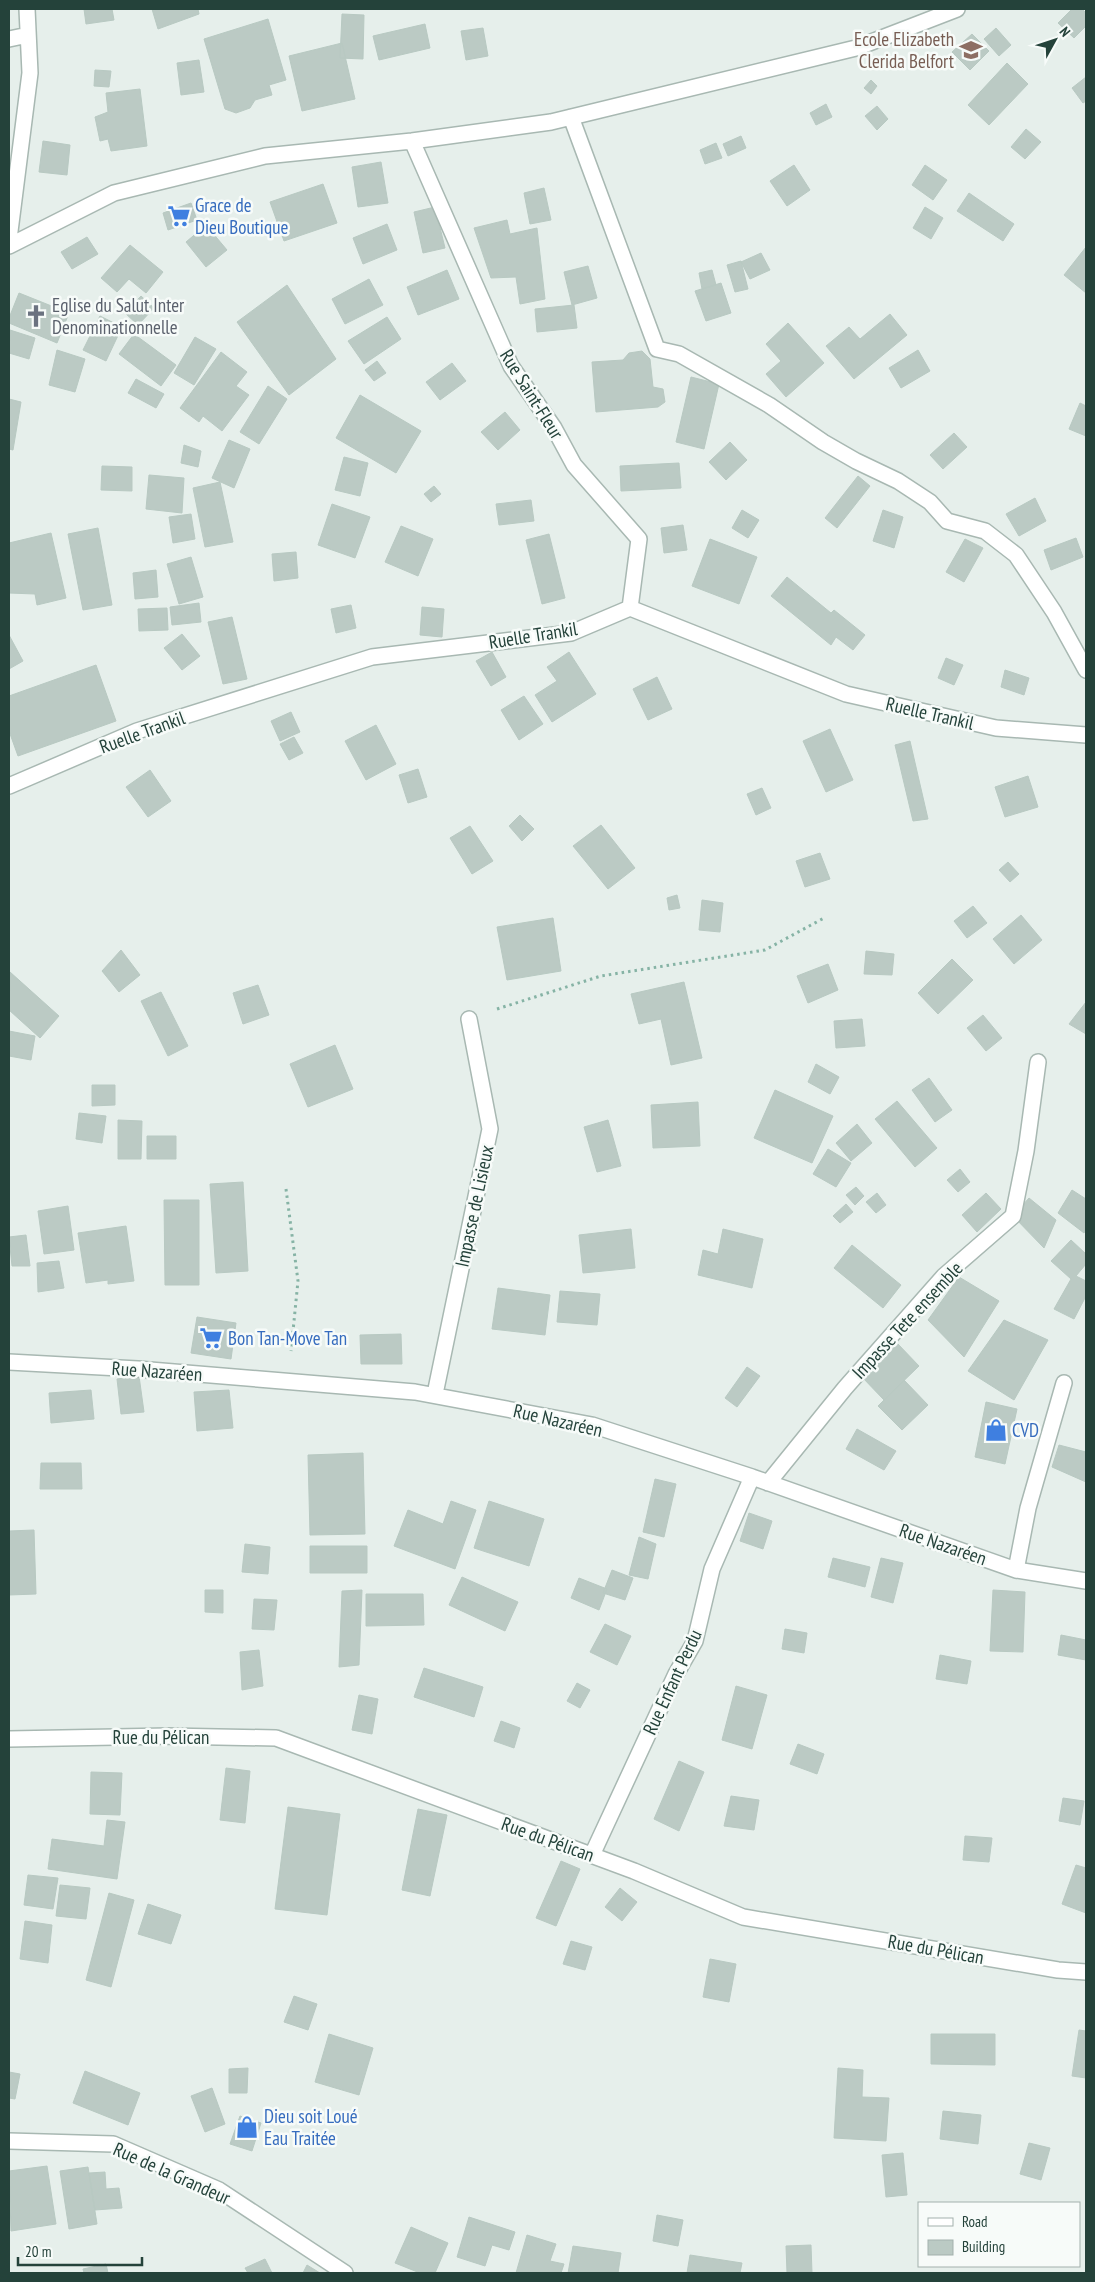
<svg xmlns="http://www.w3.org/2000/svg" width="1095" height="2282" font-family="'PT Sans Narrow',sans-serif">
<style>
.building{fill:#bbcac4;stroke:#b8c9c2}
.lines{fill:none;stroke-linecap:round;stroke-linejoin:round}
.minor-casing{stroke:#a8b8b2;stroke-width:18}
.path{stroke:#86b3a5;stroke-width:3;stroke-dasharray:2.5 4;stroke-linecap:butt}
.minor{stroke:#fff;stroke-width:15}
.labels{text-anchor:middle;stroke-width:5;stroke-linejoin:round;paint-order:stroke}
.education-label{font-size:19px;fill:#785e54;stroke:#f7fbf9;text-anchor:end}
.shop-label{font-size:19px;fill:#366cbe;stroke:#f7fbf9;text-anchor:start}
.worship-label{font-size:19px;fill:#5b616d;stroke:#f7fbf9;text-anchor:start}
.street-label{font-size:19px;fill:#24423a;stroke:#f7fbf9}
</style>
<rect width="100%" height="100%" fill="#e6efeb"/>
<path class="building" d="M84 9H112L114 20 86 24Z
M152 9H198L199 14 158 29Z
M1072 9H1082L1086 13V26L1074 38 1058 23Z
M342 14 364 15 363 59 340 58Z
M268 19 286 80 269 85 272 95 255 100 250 108 236 113 225 109 204 39Z
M425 24 430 48 379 60 373 36Z
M483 28 488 56 466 60 461 31Z
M996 28 1011 45 999 56 984 39Z
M972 34 989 51 970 70 952 52Z
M342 43 355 99 302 111 289 56Z
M199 60 204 92 181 95 177 63Z
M1007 63 1028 84 989 125 968 105Z
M95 70 111 71 109 87 94 86Z
M1086 77V101L1083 103 1072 88Z
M871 80 877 86 871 94 864 88Z
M140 89 147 146 111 151 108 139 100 141 95 117 108 112 106 93Z
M826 104 832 117 816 125 810 113Z
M877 106 888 119 877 130 865 116Z
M1026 129 1041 142 1025 159 1011 147Z
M741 136 746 148 728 156 723 144Z
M43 141 70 145 67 175 39 172Z
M716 143 722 158 705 164 700 150Z
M381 162 388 203 358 207 352 167Z
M794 165 810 190 787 206 770 181Z
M925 165 947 180 933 200 912 185Z
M323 184 337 223 284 241 270 202Z
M544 188 551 220 530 224 524 193Z
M969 193 1014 224 1003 241 957 211Z
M191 203 197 220 168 230 163 213Z
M435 207 445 248 423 253 414 212Z
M925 207 943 218 931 239 913 228Z
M507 220 510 234 537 228 545 299 520 304 516 277 491 278 474 228Z
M387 224 397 250 363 264 353 238Z
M206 225 227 250 206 267 186 242Z
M87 237 98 254 72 269 61 252Z
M130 245 163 272 146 293 129 279 117 292 101 278Z
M1086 247V293L1064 275Z
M761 253 770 270 750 279 741 262Z
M741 261 748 289 735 292 727 265Z
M588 266 597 298 572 305 564 272Z
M447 270 459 299 418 315 407 287Z
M712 270 716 285 702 289 699 273Z
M369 279 383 305 345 324 332 299Z
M721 283 731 313 706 321 695 291Z
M287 285 336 359 289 395 237 322Z
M19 293 69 313 57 343 9 323V318Z
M141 296 154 308 138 325 125 313Z
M574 305 577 328 537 332 535 309Z
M890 314 907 335 854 379 826 346 849 327 860 339Z
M100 316 122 327 106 361 83 350Z
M387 317 401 339 364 364 348 341Z
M788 323 824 363 786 397 766 374 781 361 766 344Z
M10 330 35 338 29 359 9 353Z
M134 334 176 365 161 386 119 354Z
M195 337 216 349 194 385 174 373Z
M57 350 85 359 75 392 49 385Z
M918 350 930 371 901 388 889 368Z
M642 351 650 359 653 387 663 389 665 402 658 407 596 412 592 362 623 360 629 353Z
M221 352 247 372 236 386 249 395 222 431 203 416 199 422 180 408Z
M377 361 386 373 374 381 365 370Z
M452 363 466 381 440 400 426 382Z
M691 377 719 384 704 449 676 442Z
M136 379 164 394 156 408 128 393Z
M268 386 287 399 259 444 240 432Z
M360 395 421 431 396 473 336 438Z
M9 399 21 402 13 450 9 449Z
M1080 403 1086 406V436L1069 429Z
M505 412 520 430 498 450 481 432Z
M954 433 967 447 943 469 930 455Z
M229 440 250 449 234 488 212 478Z
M730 442 747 460 726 480 709 462Z
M184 445 201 451 198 467 181 463Z
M344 457 368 463 360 496 335 490Z
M679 463 681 488 621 491 620 466Z
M102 466 132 467V491L101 490Z
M149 475 184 478 182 513 146 509Z
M858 476 870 486 837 528 825 518Z
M220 482 233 542 205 547 193 488Z
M434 486 441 494 431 502 424 494Z
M1035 498 1046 521 1019 536 1006 514Z
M531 500 534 521 499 525 496 504Z
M332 504 370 517 355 558 318 545Z
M742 510 759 520 748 538 732 528Z
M883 510 903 517 894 548 873 541Z
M191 514 195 539 173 543 169 517Z
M683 525 687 550 664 553 661 528Z
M401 526 433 539 418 576 385 562Z
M98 528 112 605 83 610 68 534Z
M51 533 66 598 37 605 35 594 9 593V543Z
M549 534 565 598 542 604 526 540Z
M1076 538 1083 557 1051 570 1044 550Z
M710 539 757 557 739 604 692 586Z
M965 539 983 548 964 582 946 572Z
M296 552 298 578 274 581 272 554Z
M191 557 203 597 179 604 167 564Z
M156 570 158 597 135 599 133 573Z
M787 577 831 613 834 610 865 635 853 650 836 637 831 645 771 596Z
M199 603 201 622 172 625 170 607Z
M351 605 356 628 336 633 331 609Z
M422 607 444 609 442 637 420 635Z
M167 608 168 630 139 631 138 609Z
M232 617 247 679 223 684 208 622Z
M182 634 200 656 182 670 164 648Z
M9 635 23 661 9 669Z
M492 652 506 677 491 686 476 661Z
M569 652 596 694 552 722 535 695 557 681 547 667Z
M946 658 963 665 954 685 938 678Z
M96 665 116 721 18 756 9 731V696Z
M1005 670 1029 678 1024 695 1001 687Z
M657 677 672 709 648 720 633 689Z
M524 696 543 724 519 740 501 710Z
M291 712 300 732 280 741 271 721Z
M376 725 396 764 366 780 345 741Z
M830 729 853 780 826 792 803 741Z
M294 737 303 753 289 760 280 744Z
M910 741 928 819 913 821 895 745Z
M418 769 427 797 408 803 399 775Z
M150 770 171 801 148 817 126 787Z
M1028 776 1038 807 1005 817 995 787Z
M762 788 771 808 756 815 747 794Z
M520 815 534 829 522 841 509 826Z
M601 825 635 868 608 889 573 846Z
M470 826 493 861 472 874 450 838Z
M820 853 830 879 805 887 796 861Z
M1008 862 1019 874 1010 882 999 870Z
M677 895 680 908 669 910 667 898Z
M702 900 723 903 720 932 699 930Z
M973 906 987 923 967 938 954 921Z
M1021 915 1042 940 1014 964 993 939Z
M553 918 561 971 507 980 497 927Z
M121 950 140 975 119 992 102 971Z
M866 951 894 954 892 975 864 974Z
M952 959 973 980 938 1014 918 993Z
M828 964 838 990 808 1003 797 976Z
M10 972 59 1016 40 1038 9 1010Z
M684 982 702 1058 671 1065 661 1019 639 1024 631 994Z
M258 985 269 1015 243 1024 233 993Z
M161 992 188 1046 168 1056 141 1001Z
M1086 1002V1034L1069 1024Z
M983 1015 1002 1038 986 1051 967 1028Z
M862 1019 865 1046 836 1048 834 1021Z
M9 1031 35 1036 31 1060 9 1056Z
M335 1045 353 1089 308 1107 290 1064Z
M816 1064 839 1077 830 1094 808 1082Z
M929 1078 952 1110 935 1122 912 1090Z
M92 1085H115V1105L92 1106Z
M775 1090 833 1116 812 1163 754 1138Z
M897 1101 937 1148 915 1167 875 1119Z
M698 1102 700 1146 653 1148 651 1105Z
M79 1113 106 1116 102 1143 76 1139Z
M118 1120 142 1121 141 1159H118Z
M608 1120 621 1166 597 1172 584 1127Z
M857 1124 872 1143 851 1161 836 1143Z
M147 1136H176V1159H147Z
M828 1149 851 1163 836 1187 813 1174Z
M960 1169 970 1182 958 1192 947 1180Z
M243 1182 248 1271 216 1273 210 1184Z
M856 1187 864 1196 855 1205 846 1195Z
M1072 1190 1086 1199V1229L1084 1233 1058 1213Z
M877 1193 886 1205 876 1213 866 1202Z
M986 1193 1001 1209 977 1232 962 1215Z
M1029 1198 1056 1220 1044 1248 1013 1216Z
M164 1200H199V1285H165Z
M846 1204 853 1212 840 1223 833 1216Z
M68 1206 74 1250 44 1254 38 1211Z
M126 1226 134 1281 108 1284V1280L86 1283 78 1233Z
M631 1229 635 1268 583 1273 579 1235Z
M723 1229 763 1239 752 1288 698 1275 703 1250 718 1254Z
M26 1235 30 1266H12L9 1237Z
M1071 1240 1086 1254V1264L1076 1276 1086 1281V1296L1074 1319 1054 1309 1071 1279 1051 1261Z
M852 1245 901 1285 883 1308 834 1268Z
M59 1261 64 1288 38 1292 37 1263Z
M959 1277 999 1301 964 1357 928 1320Z
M498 1288 550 1295 545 1335 492 1329Z
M560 1291 600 1294 597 1325 557 1322Z
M197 1317 236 1323 231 1359 191 1353Z
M1004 1320 1048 1340 1014 1400 968 1371Z
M401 1334 402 1364H361L360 1335Z
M897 1343 919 1366 884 1400 862 1377Z
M747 1367 760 1376 737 1407 725 1398Z
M139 1376 144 1412 121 1414 117 1379Z
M904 1380 928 1405 902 1430 878 1406Z
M91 1390 94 1419 51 1423 49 1393Z
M229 1390 233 1428 197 1431 194 1392Z
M986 1402 1017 1409 1005 1464 975 1457Z
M857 1429 896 1451 884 1470 846 1449Z
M1059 1445 1086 1452V1482L1052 1467Z
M363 1453 365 1534 310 1535 308 1455Z
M41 1463H81L82 1489H40Z
M655 1479 676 1484 664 1537 643 1532Z
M451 1501 476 1510 455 1569 394 1546 408 1510 443 1524Z
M489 1501 544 1519 529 1566 474 1548Z
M749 1513 772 1521 763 1549 740 1541Z
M34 1530 36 1594 9 1595V1531Z
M639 1537 656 1544 648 1579 629 1575Z
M245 1544 270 1547 268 1574 242 1572Z
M310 1546H367V1573H310Z
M833 1558 870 1567 865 1587 828 1577Z
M881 1558 903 1563 893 1603 871 1597Z
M612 1570 633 1578 625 1600 603 1593Z
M462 1577 518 1602 505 1631 449 1605Z
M579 1578 607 1589 599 1610 571 1598Z
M205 1590H223V1613L205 1612Z
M362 1590 359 1665 339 1667 342 1591Z
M993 1590 1025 1592 1023 1652 990 1651Z
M366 1594H423L424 1625 366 1626Z
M254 1599 277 1600 274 1630 252 1629Z
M605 1624 631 1636 617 1665 590 1652Z
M785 1629 807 1633 804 1653 782 1649Z
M1061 1635 1086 1640V1660L1058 1655Z
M259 1650 263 1686 242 1690 240 1652Z
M940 1655 971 1661 967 1684 936 1679Z
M424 1668 483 1687 474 1717 414 1697Z
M577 1683 590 1690 580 1708 567 1701Z
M736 1686 767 1695 752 1749 722 1740Z
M359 1695 378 1699 372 1734 352 1730Z
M501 1721 520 1728 514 1748 494 1741Z
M798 1744 824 1754 817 1774 790 1764Z
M679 1761 704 1772 679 1831 654 1819Z
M226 1768 250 1771 245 1823 220 1820Z
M91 1772 122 1773 120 1815 90 1814Z
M731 1796 759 1800 754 1830 724 1826Z
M1063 1798 1084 1801 1080 1825 1059 1821Z
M288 1807 340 1814 327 1915 275 1909Z
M418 1809 447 1815 430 1896 402 1890Z
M107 1820 125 1822 117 1879 48 1869 52 1839 104 1846Z
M965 1836 992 1838 989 1862 963 1860Z
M561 1861 580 1869 556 1926 536 1918Z
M1076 1865 1086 1868V1913L1062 1904Z
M28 1875 58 1878 53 1909 24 1905Z
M60 1885 90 1888 86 1919 56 1916Z
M620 1888 637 1902 622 1921 605 1907Z
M109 1893 134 1900 111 1987 86 1980Z
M148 1904 181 1915 171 1944 138 1934Z
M25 1921 52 1925 48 1963 20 1959Z
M571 1941 592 1947 585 1970 563 1964Z
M710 1959 736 1964 729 2002 703 1997Z
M294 1996 317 2004 308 2030 284 2022Z
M1079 2030 1086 2031V2078L1072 2076Z
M329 2034 373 2048 359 2095 315 2082Z
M931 2034H995V2065L931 2064Z
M248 2068 247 2093H229V2069Z
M838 2068 863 2070 862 2097 889 2098 886 2141 834 2138Z
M85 2071 140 2093 128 2125 73 2103Z
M9 2072 20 2074 15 2099 9 2098Z
M212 2088 225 2124 205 2132 191 2096Z
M943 2111 981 2115 978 2144 940 2139Z
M240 2116 261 2123 252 2151 230 2144Z
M1029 2143 1050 2148 1041 2180 1020 2174Z
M903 2153 907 2195 886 2197 882 2155Z
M47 2166 56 2224 11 2231 9 2171Z
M88 2167 97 2224 69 2229 60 2171Z
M105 2172 106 2189 119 2188 122 2208 95 2210 89 2173Z
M657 2215 683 2220 678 2246 653 2241Z
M469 2217 515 2232 509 2250 492 2245 485 2266 457 2257Z
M411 2227 448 2243 435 2273H420L395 2263Z
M527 2235 556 2244 550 2261 564 2264 561 2273H516Z
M811 2245 812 2273H787L786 2246Z
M573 2246 621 2253 618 2273H568Z
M690 2255 742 2263 740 2273H687Z
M265 2259 272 2273H248L245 2268Z
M106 2264 108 2273H84L83 2269Z
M307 2265 320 2273H303Z"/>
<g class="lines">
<defs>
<path id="minor" d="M9 39 28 35
M571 117 657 349 679 354 769 405 823 442 856 461 898 481 930 502 947 521 985 531 1016 555 1054 612 1086 670
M412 141 511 366 554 428 574 465 639 539 630 608
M9 239 30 73 27 9
M9 246 114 193 265 156 412 141 551 122 856 48 957 9
M9 786 137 731 372 657 571 633 630 608 846 694 996 728 1086 735
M9 1362 138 1369 415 1392 592 1425 752 1477 1016 1570 1086 1581
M435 1394 490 1129 469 1019
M768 1483 845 1388 944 1276 1013 1216 1026 1151 1038 1062
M1016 1570 1028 1508 1064 1383
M9 1739 168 1736 276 1738 634 1871 743 1917 1058 1970 1086 1972
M592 1855 676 1674 695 1641 712 1569 752 1477
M9 2141 113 2144 219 2190 345 2273"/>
</defs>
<use href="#minor" class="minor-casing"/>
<path class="path" d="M497 1009 601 976 765 950 824 918
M286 1189 298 1281 291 1351"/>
<use href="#minor" class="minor"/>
</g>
<defs>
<symbol id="school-bare" viewBox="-9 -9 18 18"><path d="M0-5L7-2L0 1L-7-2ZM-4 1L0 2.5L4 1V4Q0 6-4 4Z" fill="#8d6e63" stroke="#f7fbf9" stroke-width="2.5" paint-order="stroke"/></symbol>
<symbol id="supermarket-bare" viewBox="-9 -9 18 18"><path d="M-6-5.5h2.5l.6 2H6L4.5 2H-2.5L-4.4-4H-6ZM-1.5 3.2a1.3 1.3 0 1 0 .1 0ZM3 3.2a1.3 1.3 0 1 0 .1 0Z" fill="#3f7fe0" stroke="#f7fbf9" stroke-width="2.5" paint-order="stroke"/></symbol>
<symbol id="church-bare" viewBox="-9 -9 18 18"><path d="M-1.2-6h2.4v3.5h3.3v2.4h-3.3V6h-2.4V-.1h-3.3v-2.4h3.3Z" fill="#6b7280" stroke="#f7fbf9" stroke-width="2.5" paint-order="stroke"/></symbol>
<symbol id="shop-bare" viewBox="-9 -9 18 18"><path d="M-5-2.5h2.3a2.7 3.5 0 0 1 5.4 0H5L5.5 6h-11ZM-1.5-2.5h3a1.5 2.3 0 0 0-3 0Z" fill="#3f7fe0" stroke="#f7fbf9" stroke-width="2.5" paint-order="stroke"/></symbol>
</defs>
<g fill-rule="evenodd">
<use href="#school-bare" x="955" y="34" width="32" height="32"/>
<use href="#supermarket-bare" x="163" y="200" width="32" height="32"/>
<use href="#church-bare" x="20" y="300" width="32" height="32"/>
<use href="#supermarket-bare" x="195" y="1322" width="32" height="32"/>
<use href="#shop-bare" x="980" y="1414" width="32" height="32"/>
<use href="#shop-bare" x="231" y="2111" width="32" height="32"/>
</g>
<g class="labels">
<g class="education-label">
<text x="954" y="46">Ecole Elizabeth<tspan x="954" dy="22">Clerida Belfort</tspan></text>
</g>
<g class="shop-label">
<text x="195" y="212">Grace de<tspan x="195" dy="22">Dieu Boutique</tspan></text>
<text x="228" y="1345">Bon Tan-Move Tan</text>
<text x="1012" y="1437">CVD</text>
<text x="264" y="2123">Dieu soit Loué<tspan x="264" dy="22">Eau Traitée</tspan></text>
</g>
<g class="worship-label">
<text x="52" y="312">Eglise du Salut Inter<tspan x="52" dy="22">Denominationnelle</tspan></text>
</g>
<g class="street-label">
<text transform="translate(532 394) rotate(58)" y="7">Rue Saint-Fleur</text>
<text transform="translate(533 635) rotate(-9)" y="7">Ruelle Trankil</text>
<text transform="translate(930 713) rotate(13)" y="7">Ruelle Trankil</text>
<text transform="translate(142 732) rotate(-20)" y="7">Ruelle Trankil</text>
<text transform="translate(474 1206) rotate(-78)" y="7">Impasse de Lisieux</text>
<text transform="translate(907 1320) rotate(-47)" y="7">Impasse Tete ensemble</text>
<text transform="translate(157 1371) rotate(4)" y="7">Rue Nazaréen</text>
<text transform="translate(558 1420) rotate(13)" y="7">Rue Nazaréen</text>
<text transform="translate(943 1544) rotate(19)" y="7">Rue Nazaréen</text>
<text transform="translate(672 1682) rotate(-65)" y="7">Rue Enfant Perdu</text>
<text x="161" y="1744">Rue du Pélican</text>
<text transform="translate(548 1839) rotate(20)" y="7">Rue du Pélican</text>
<text transform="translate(936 1949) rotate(10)" y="7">Rue du Pélican</text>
<text transform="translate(172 2173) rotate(24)" y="7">Rue de la Grandeur</text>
</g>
</g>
<rect width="1095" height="2282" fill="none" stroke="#24423a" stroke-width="20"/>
<rect x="918" y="2202" width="162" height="65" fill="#f7fbf9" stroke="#a3b1ad"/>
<rect x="928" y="2218" width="25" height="8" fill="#ffffff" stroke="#a3b1ad"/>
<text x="962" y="2227" font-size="15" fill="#24423a">Road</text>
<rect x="928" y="2240" width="25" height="15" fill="#bbcac4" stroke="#a3b1ad"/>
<text x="962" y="2252" font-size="15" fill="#24423a">Building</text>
<g transform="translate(1055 40) rotate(50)" stroke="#f7fbf9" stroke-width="4" paint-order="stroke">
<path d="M0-4L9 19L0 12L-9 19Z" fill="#24423a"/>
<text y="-8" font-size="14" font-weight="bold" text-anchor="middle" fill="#24423a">N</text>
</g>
<path d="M18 2257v8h124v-8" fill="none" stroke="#24423a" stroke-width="2.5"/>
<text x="25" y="2257" font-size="15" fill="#24423a" stroke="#f7fbf9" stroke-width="4" paint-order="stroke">20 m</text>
</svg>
